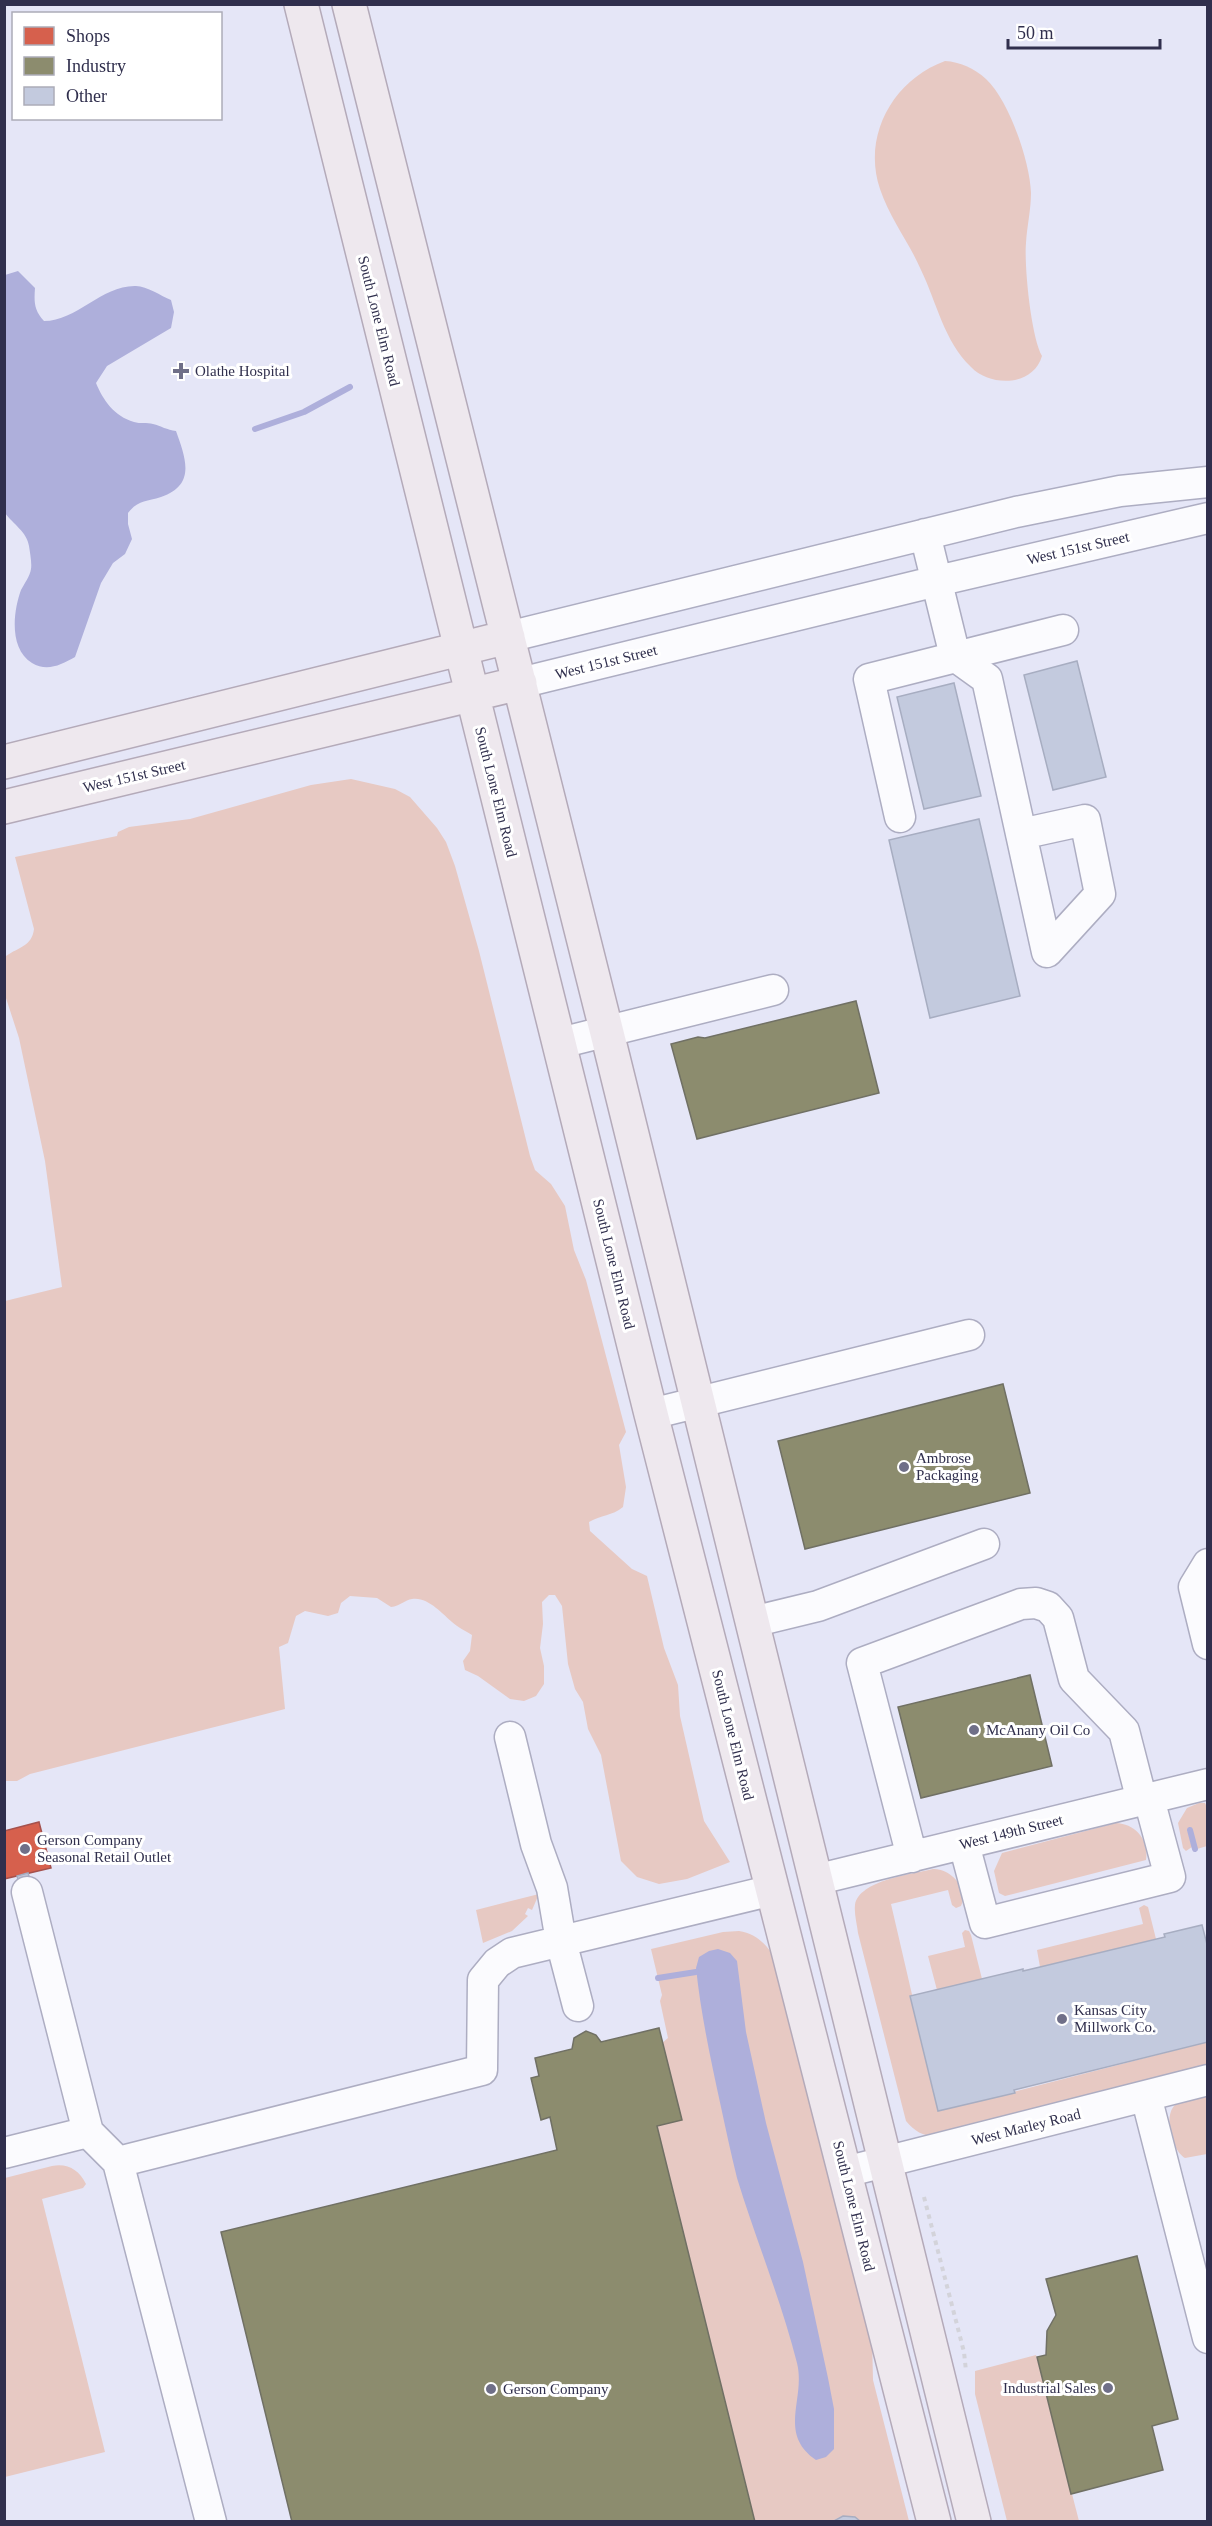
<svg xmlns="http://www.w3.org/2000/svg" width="1212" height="2526" font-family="'Times New Roman',serif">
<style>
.green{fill:#e7c9c3}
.water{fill:#aeafdb}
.shops{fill:#d6604d;stroke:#a4514d;stroke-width:1.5}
.industry{fill:#8c8c6e;stroke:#707064;stroke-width:1.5}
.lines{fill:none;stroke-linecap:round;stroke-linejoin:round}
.stream{stroke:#aeafdb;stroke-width:6}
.building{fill:#c3cade;stroke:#a7adc1;stroke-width:1.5}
.minor-casing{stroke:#adadc2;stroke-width:33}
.major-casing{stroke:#b4aab9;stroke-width:36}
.path{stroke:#d3d3da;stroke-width:4;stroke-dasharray:4.5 4.5;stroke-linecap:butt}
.minor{stroke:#fbfbfe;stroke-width:30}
.major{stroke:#eee8ee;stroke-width:33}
.poi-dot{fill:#6f6f88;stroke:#fff;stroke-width:2}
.labels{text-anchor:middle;stroke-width:6;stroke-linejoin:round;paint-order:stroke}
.street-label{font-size:15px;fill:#302f4d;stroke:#fff}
.poi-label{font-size:15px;fill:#302f4d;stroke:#fff;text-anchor:start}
</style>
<rect width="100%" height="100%" fill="#e5e6f7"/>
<path class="green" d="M945 61C960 62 974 68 986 79 1009 100 1030 162 1031 193 1031 210 1027 226 1026 243 1024 265 1031 337 1042 356 1033 387 990 387 971 367 944 341 937 303 921 270 909 242 890 219 880 189 862 136 893 80 945 61Z
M351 779 395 789 410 797 437 828 446 842 455 866 479 951 530 1156 535 1170 551 1184 565 1206 574 1250 586 1280 626 1432 619 1445 626 1487 623 1507C612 1516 601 1515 589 1522L590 1531 632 1569 647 1576 664 1648 678 1685 680 1716 701 1808 704 1821 730 1862 687 1879 659 1884 637 1877 621 1861 601 1755 588 1729 583 1702 575 1689 568 1664 562 1606 555 1595H549L542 1602 543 1624 540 1648 544 1666V1684L536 1696 524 1701 510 1699 478 1676 465 1670 463 1661 470 1651 472 1635C466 1631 457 1627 452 1622 443 1614 427 1596 412 1599 405 1600 400 1606 391 1607L377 1598 350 1596 341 1603 338 1613 328 1616 305 1611 296 1616 288 1643 279 1647 285 1709 30 1774 17 1781H5V1301L62 1287 45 1161 19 1038 5 995 6 956C19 947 32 946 34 929L15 857 117 836 118 832 129 827 190 819 311 785Z
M1199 1803H1205L1207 1807V1846L1197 1849 1191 1827 1187 1829 1192 1847 1186 1851 1183 1848 1178 1823 1187 1808Z
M1116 1823C1136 1824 1149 1840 1146 1860L1005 1896 999 1893 994 1871 1002 1853Z
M933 1869C951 1868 969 1889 961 1906L956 1908 952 1905 948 1890 891 1904 939 2111 1207 2042V2064L936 2137C922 2135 915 2132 906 2121L858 1933C857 1924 854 1914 855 1905 859 1880 913 1874 933 1869Z
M539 1894 532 1910 528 1908 525 1914 528 1916 512 1931 483 1943 476 1910Z
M1144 1905 1148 1907 1156 1939 1040 1967 1037 1950 1143 1924 1139 1908Z
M965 1930 969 1931 971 1935 982 1979 937 1990 928 1956 965 1947 962 1933Z
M739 1931C758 1934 768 1946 778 1963L872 2338 873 2380 909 2521H861L849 2516H842L832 2521H755L657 2126 662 2043 668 2038 660 2001 662 1995 651 1949 723 1932Z
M1207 2094V2154L1185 2158C1172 2151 1163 2116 1175 2105 1181 2098 1199 2097 1207 2094Z
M52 2166C68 2163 79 2170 86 2184L83 2188 42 2199 105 2452 5 2477V2178Z
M1036 2355 1079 2521H1007L975 2394V2371Z"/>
<path class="water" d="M18 271 35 288C34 302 34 310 44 321 77 321 102 285 136 286 147 286 161 296 171 300L174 312 171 328 107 366 96 383C103 400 114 416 134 422 140 424 147 422 153 424 161 426 167 430 176 431 186 459 196 485 161 497 146 502 138 500 128 513V524L132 539 125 554 113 563 101 583 75 657C61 665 47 672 32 663 9 649 13 612 21 590 24 584 30 576 31 569 32 563 30 553 29 546 27 532 13 524 5 513V275Z
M718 1949 730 1953 737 1961 746 2032 766 2123 803 2262 828 2378 834 2409V2449L826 2457 816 2460C777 2433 806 2399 797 2363 781 2300 756 2240 737 2178 731 2154 726 2130 721 2107 711 2061 701 2015 696 1968L699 1957 709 1951Z"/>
<path class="shops" d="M39 1822 51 1868 4 1879V1831Z"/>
<path class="industry" d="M856 1001 879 1093 697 1139 671 1044 698 1037 705 1038Z
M1003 1384 1030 1493 805 1549 778 1441Z
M1030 1675 1052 1766 921 1798 898 1707Z
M659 2028 682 2120 657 2126 755 2522H292L221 2232 557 2150 550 2117 541 2120 531 2078 539 2076 535 2058 572 2049 574 2038 586 2031 596 2035 601 2042Z
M1137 2256 1178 2419 1152 2426 1163 2470 1071 2494 1037 2357 1046 2355 1047 2331 1056 2315 1046 2279Z"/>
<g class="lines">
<path class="stream" d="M255 429 304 412 350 387
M1190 1830 1195 1849
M658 1978 696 1972"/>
</g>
<path class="building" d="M1077 661 1106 777 1053 790 1024 675Z
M954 683 981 796 924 809 897 697Z
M979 819 1020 996 930 1018 889 840Z
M28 1873 32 1887 21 1890 17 1876Z
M1202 1925 1208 1948V2042L1014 2090 1015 2093 938 2111 910 1996 1023 1969V1971L1040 1967 1165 1937 1164 1934Z
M843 2516 855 2517 861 2522H832Z"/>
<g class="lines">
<defs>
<path id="minor" d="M925 534 955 656 987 679 1047 952 1100 894 1085 820 1021 834
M508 637 1016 512 1120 491 1208 482
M520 683 937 581 1208 518
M900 817 869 679 1063 630
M560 1043 773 990
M651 1414 969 1335
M1208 1564 1194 1587 1208 1644
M752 1622 818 1606 984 1544
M510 1737 536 1844 552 1888 561 1941 578 2006
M964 1844 985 1923 1170 1877 1149 1799
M912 1857 862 1663 1021 1604 1036 1603 1048 1607 1058 1618 1074 1679 1124 1731 1142 1801
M815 1880 1208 1784
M27 1892 88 2132 118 2162
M1146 2096 1208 2338
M4 2153 88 2132
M845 2172 1208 2080
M211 2522 118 2162 482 2070 483 1980 497 1963 512 1953 773 1890"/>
<path id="major" d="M301 4 651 1414 934 2522
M349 4 607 1033 974 2522
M4 762 508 637
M4 807 520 683"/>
</defs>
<use href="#minor" class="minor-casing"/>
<use href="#major" class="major-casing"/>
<path class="path" d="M924 2197 964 2352 966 2371"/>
<use href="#minor" class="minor"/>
<use href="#major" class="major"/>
</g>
<g class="poi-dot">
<path d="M178 362h6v6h6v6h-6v6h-6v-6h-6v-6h6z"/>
<circle cx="904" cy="1467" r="6"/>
<circle cx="974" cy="1730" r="6"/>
<circle cx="25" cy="1849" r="6"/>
<circle cx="1062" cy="2019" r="6"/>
<circle cx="1108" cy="2388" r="6"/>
<circle cx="491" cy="2389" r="6"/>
</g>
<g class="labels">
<g class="street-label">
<text transform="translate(379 321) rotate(76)" y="5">South Lone Elm Road</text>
<text transform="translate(1078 548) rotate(-13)" y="5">West 151st Street</text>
<text transform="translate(606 662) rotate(-14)" y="5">West 151st Street</text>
<text transform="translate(134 776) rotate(-13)" y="5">West 151st Street</text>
<text transform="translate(496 792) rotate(76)" y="5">South Lone Elm Road</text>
<text transform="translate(614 1264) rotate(76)" y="5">South Lone Elm Road</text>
<text transform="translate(733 1735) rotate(76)" y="5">South Lone Elm Road</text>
<text transform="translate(1011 1832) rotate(-14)" y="5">West 149th Street</text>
<text transform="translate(1026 2127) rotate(-14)" y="5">West Marley Road</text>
<text transform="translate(854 2206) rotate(76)" y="5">South Lone Elm Road</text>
</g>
<g class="poi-label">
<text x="195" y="376">Olathe Hospital</text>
<text x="916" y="1463">Ambrose<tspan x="916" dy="17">Packaging</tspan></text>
<text x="986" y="1735">McAnany Oil Co</text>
<text x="37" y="1845">Gerson Company<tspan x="37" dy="17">Seasonal Retail Outlet</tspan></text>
<text x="1074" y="2015">Kansas City<tspan x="1074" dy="17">Millwork Co.</tspan></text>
<text x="1096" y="2393" text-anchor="end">Industrial Sales</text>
<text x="503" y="2394">Gerson Company</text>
</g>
</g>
<rect width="1212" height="2526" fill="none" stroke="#302f4d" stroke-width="12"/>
<rect x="12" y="12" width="210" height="108" fill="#ffffff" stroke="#acacb8" stroke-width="1.5"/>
<rect x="24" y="27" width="30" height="18" fill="#d6604d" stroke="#acacb8" stroke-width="1.5"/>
<text x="66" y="42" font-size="18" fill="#302f4d">Shops</text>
<rect x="24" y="57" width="30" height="18" fill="#8c8c6e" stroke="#acacb8" stroke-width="1.5"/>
<text x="66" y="72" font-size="18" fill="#302f4d">Industry</text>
<rect x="24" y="87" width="30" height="18" fill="#c3cade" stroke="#acacb8" stroke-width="1.5"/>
<text x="66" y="102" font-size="18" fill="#302f4d">Other</text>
<path d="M1008 39v9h152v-9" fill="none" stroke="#302f4d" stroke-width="3"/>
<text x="1017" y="39" font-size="18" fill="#302f4d" stroke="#ffffff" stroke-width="4.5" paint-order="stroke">50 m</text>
</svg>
